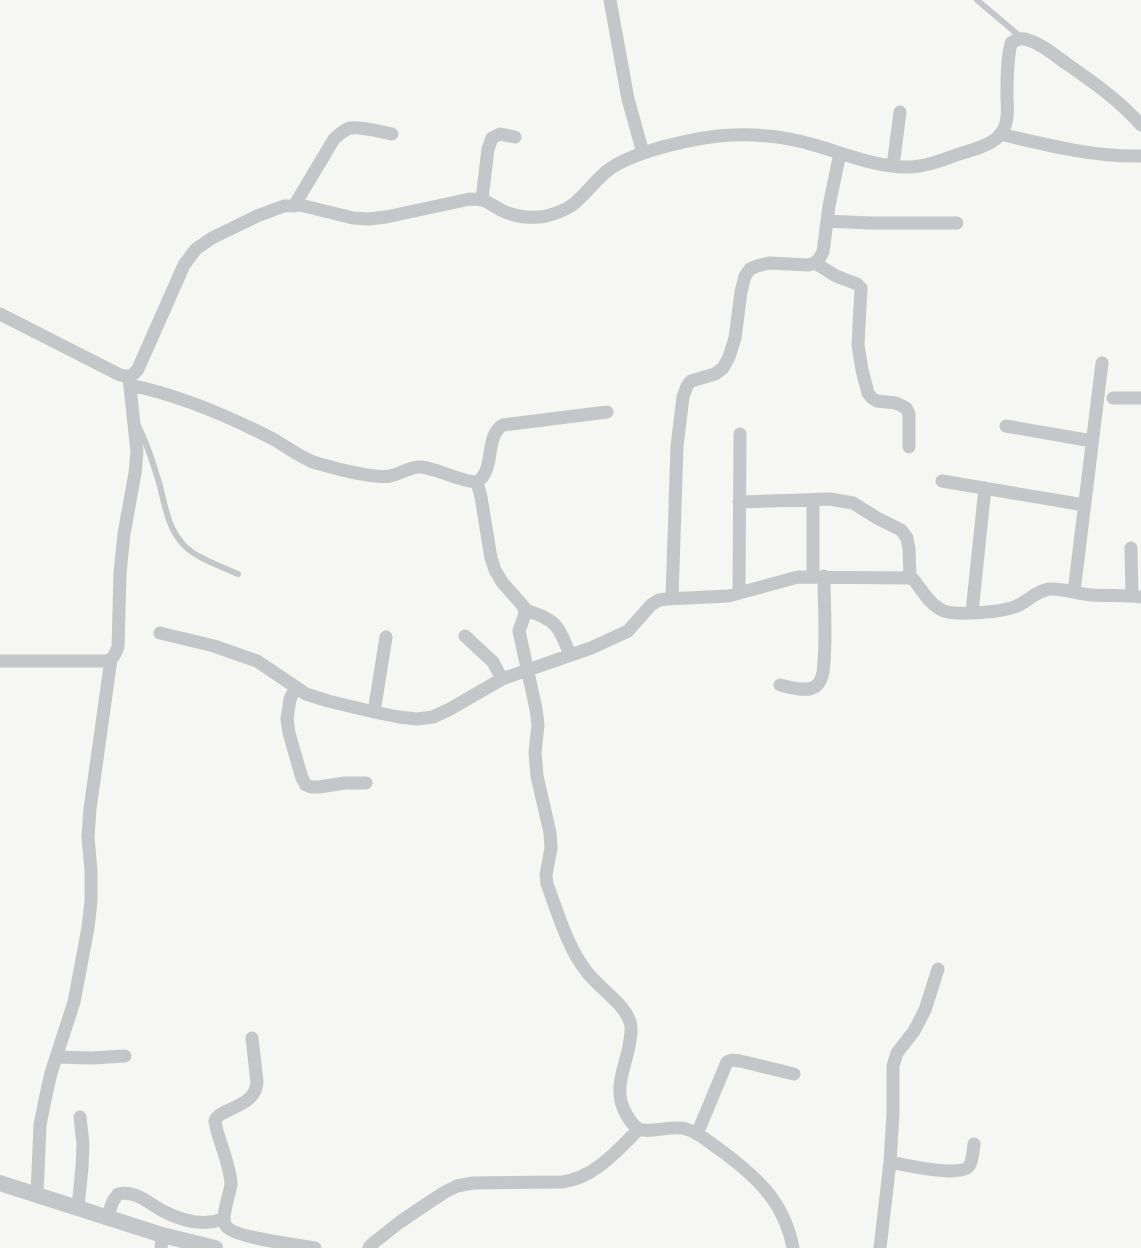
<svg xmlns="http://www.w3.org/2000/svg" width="1141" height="1248" font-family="Mulish,sans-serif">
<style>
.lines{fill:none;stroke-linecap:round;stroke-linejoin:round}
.service{stroke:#c3c7ca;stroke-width:6}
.minor{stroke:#c3c7ca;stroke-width:13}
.tertiary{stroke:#c3c7ca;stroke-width:16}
</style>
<rect width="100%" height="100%" fill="#f6f6f2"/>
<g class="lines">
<path class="service" d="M977 0 1022 38
M138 426C148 445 154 466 160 486 165 506 168 527 182 543 194 558 221 566 238 574"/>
<path class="minor" d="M610 0 628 99 643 153
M1000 134C1047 145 1093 157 1141 156
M893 166 900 112
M482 199 488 149 492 138 500 134 515 137
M294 206 334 139C339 135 343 130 350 128 362 126 380 132 392 134
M827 221 870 223H957
M815 263 836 276 857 284 861 288 858 345 862 370 868 393 872 398 877 401 896 403 906 408 909 414V447
M0 314 120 375C129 377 132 377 138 369L184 265 196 249 212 238 257 216 284 206 300 205 353 218 368 219 386 217 470 199C489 199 488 204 503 211 514 216 528 218 539 217 551 216 570 209 578 200 589 190 599 176 611 168 638 150 701 136 732 135 760 134 788 137 814 145 842 153 879 168 908 167 925 167 943 160 959 154 972 150 985 147 996 139 999 136 1004 130 1005 126 1009 116 1007 105 1007 96 1007 78 1007 60 1011 43 1015 40 1019 38 1025 39 1041 43 1054 55 1067 64 1093 82 1120 101 1141 125
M130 385C179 395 226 415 271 438 286 446 299 457 316 463 334 468 372 479 390 476 401 474 410 466 421 467 440 469 457 481 477 482 496 470 484 436 503 425L607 412
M1113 398H1141
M1006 426 1092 441
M942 481 1084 505
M477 482 481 497 491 558 495 570 502 582 524 607 525 614 519 631 536 709 538 725 535 752 537 776 550 833 551 848 546 875 547 884C558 913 567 947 587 972 599 988 624 1003 630 1022 632 1027 631 1034 630 1040 627 1064 613 1086 624 1110 627 1116 631 1123 636 1127 646 1136 671 1124 686 1129 698 1132 709 1142 719 1149 756 1176 784 1201 793 1248
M739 502 830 499 853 503 877 518 901 530 907 538 909 549 910 578
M1131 548 1132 596
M813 576V500
M1074 592 1102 363
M739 593 740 434
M672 598 677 446 683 397 687 386 691 381 715 374 723 368 729 357 735 338 741 292 745 276 750 269 757 266 769 263 808 265 815 263 819 259 823 252 829 206 840 153
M525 610C556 619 559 626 570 655
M972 612 985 488
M160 633 214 646 257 661 306 694 328 701 374 712 399 717 417 719 433 717 450 709 502 679 591 648 628 631 651 605 659 600 666 599 728 596 798 577 910 578 914 580C922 591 931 606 944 611 958 616 1003 612 1017 606 1028 601 1036 591 1049 589 1063 588 1078 594 1092 595 1108 596 1125 595 1141 597
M465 636 493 662 502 679
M0 661H106C114 659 115 654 118 647L120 573 124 534 135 473 137 452 129 378
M780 685C790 687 807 693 816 686 820 683 822 677 823 672 827 644 824 606 824 576
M296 687 290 699 287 719 289 733 302 778 306 785 311 787H319L345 783H366
M374 712 386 637
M252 1038 257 1082C256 1108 218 1108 215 1121 215 1123 216 1125 216 1127 220 1143 231 1169 231 1184 230 1195 220 1217 226 1226 234 1238 299 1245 315 1248
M57 1057 92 1058 125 1056
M697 1134 727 1062 732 1060 740 1061 794 1074
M890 1162C904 1165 961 1178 969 1166 973 1161 973 1150 974 1144
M37 1194 40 1125 45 1100 51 1073 74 1002 88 928 91 901V871L88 837 90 809 111 659
M78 1207 82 1167 83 1144 80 1117
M107 1217 113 1201 118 1194C136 1190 148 1203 163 1211 182 1221 204 1226 223 1219
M161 1248 162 1235
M369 1248 372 1244 400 1222 428 1203 445 1192 457 1186 473 1183 562 1182C594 1178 617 1151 639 1129
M880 1248 890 1162 893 1114V1066L897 1053 914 1031 925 1010 938 969"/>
<path class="tertiary" d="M0 1183 162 1235 215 1248"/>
</g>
</svg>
